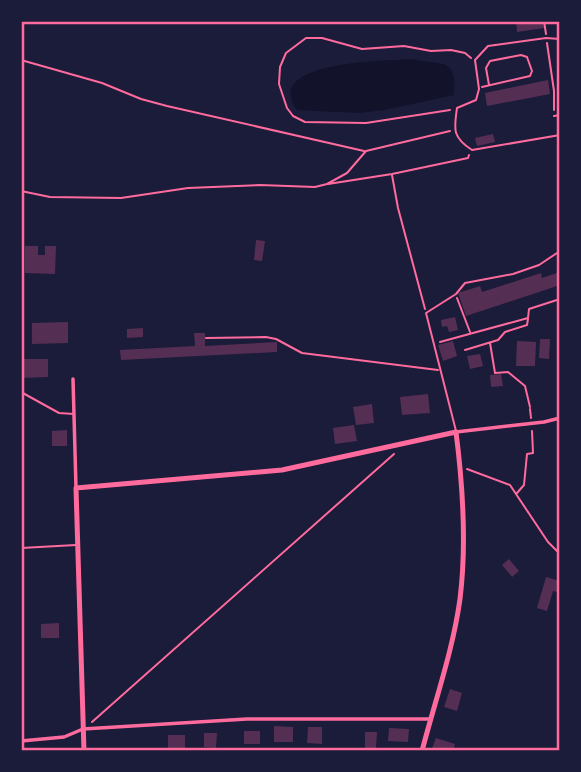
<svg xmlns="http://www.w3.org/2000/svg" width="581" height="772" font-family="Overpass,sans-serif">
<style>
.water{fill:#12122b}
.building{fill:#542f53}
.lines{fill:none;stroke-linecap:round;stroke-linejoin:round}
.path{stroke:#ff6b9d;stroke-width:2}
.service{stroke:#ff6b9d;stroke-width:2}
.minor{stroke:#ff6b9d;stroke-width:3.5}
.tertiary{stroke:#ff6b9d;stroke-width:5}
.neatline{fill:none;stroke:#ff6b9d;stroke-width:2.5}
</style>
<rect width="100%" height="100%" fill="#1b1b3a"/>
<path class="water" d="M412 59C439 66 458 55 454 95L384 110 359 113 297 110C261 60 389 61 412 59Z"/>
<path class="building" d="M516 21H543L544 28 517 32Z
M548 80 550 94 487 106 485 93Z
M493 134 495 142 477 146 475 138Z
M256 240 265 241 262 261 254 260Z
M25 246H38V255H45V246H56L55 274 25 273Z
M560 272V285L466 316 458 293 480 286 482 292 541 273 542 278Z
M455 317 458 330 449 332 447 326 442 327 441 320Z
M68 322V343L32 344V323Z
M143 328V337L127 338V329Z
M194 333H205V346L277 342V352L121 360 120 350 195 346Z
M540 339H550L549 359 539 358Z
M453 341 457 356 443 361 438 345Z
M517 341 536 342 535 366H516Z
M480 354 483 366 470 369 467 356Z
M21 359H48V377L21 378Z
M501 374 503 386 491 387 490 375Z
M428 394 430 413 402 415 400 397Z
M372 404 374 423 356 425 353 407Z
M354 425 357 441 335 444 333 428Z
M67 430V446H52V431Z
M509 559 519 571 512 577 502 565Z
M546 577 560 581V593L553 591 547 611 537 608Z
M59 623V638H41V624Z
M450 689 462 693 457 711 444 707Z
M274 726 293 727V742H274Z
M308 727H322V744L307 743Z
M389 728 409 729 408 742 388 741Z
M244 731H260V744H244Z
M365 732H377L376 748H365Z
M204 733H217L216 748 204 747Z
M168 735H185V750H168Z
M436 738 455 744 453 751H431Z"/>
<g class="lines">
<path class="path" d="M544 21 546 34
M547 43 554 91V110
M21 60 102 83 141 99 167 106 364 151
M482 87 530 76 532 71 527 57 521 55 490 61 486 68 489 85
M450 110 366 123 305 122 293 116 287 108 279 84 280 67 286 53 306 38H322L362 49 404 46 431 51 451 50 465 53 471 58
M392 175 398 208 425 309
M328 184 392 174 468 158 469 155
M21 191 50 197 121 198 188 188 260 185 315 187 327 184 347 173 366 151 450 131
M457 298 470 332
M440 342 528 318 529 309 560 299
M490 343 495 373 508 372 525 386 530 407
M465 350 498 340 505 332 527 325 528 319
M530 409 531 418
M467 469 510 485 548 542 560 554
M517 493 524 485 527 454 533 453 532 431
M92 722 394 454"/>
<path class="service" d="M560 39 546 38 488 46 475 60 479 89 476 100 457 108C454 129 452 137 472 150L560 135
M554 116 560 115
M206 338 266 337 276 339 302 353 438 370
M21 392 59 413 74 414
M456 431 426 313 456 294 465 283 513 274 539 265 560 251
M21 548 76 545"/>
<path class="minor" d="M73 379 76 488
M456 432 544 422 560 418
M21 741 64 737 83 729 247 719H430"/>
<path class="tertiary" d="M84 751 76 488 282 470 456 432C463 487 467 543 460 599 453 650 435 701 422 751"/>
</g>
<rect width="581" height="772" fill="none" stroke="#1b1b3a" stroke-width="46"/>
<rect x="23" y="23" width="535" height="726" class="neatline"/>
</svg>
